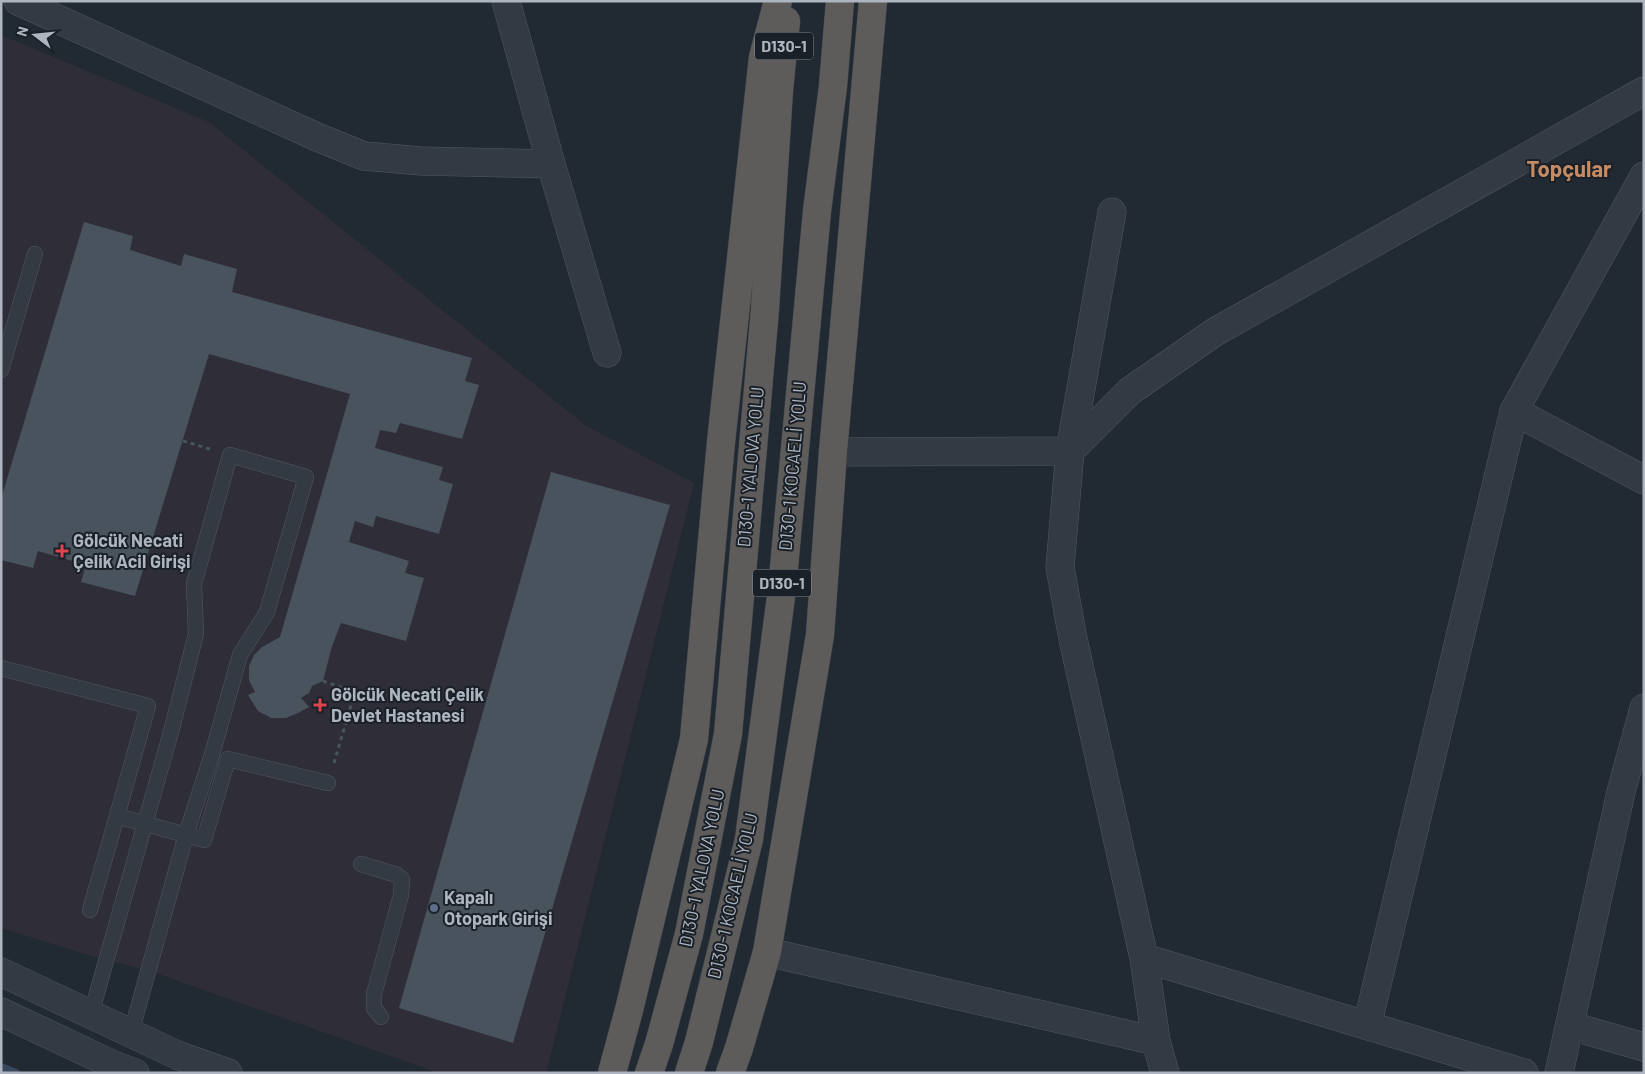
<svg xmlns="http://www.w3.org/2000/svg" width="1645" height="1074" font-family="Barlow,sans-serif">
<style>
.medical{fill:#2f2e38}
.lines{fill:none;stroke-linecap:round;stroke-linejoin:round}
.stream{stroke:#38475a;stroke-width:8}
.building{fill:#49535e}
.service-casing{stroke:#515861;stroke-width:16}
.minor-casing{stroke:#515861;stroke-width:29}
.tertiary-casing{stroke:#515861;stroke-width:29}
.trunk-casing{stroke:#3e454d;stroke-width:29}
.path{stroke:#465658;stroke-width:3;stroke-dasharray:4 4;stroke-linecap:butt}
.service{stroke:#343a43;stroke-width:15}
.minor{stroke:#343a43;stroke-width:28}
.tertiary{stroke:#343a43;stroke-width:28}
.trunk{stroke:#5d5c5a;stroke-width:28}
.health-dot{fill:#e0444e;stroke:#1a2027;stroke-width:2}
.service-dot{fill:#5c6f8a;stroke:#1a2027;stroke-width:2}
.labels{text-anchor:middle;stroke-width:4;stroke-linejoin:round;paint-order:stroke}
.shield{fill:#1a2027;stroke:#828892;stroke-width:1}
.shield-label{font-size:16px;font-weight:bold;fill:#aeb5c0}
.street-label{font-size:18px;fill:#aeb5c0;stroke:#1a2027}
.poi-label{font-size:18px;font-weight:bold;fill:#aeb5c0;stroke:#1a2027;text-anchor:start}
.district-label{font-size:22px;font-weight:bold;fill:#c48c65;stroke:#1a2027}
</style>
<rect width="100%" height="100%" fill="#212932"/>
<path class="medical" d="M1 35 209 122 585 425 694 483 546 1073H439L150 971 98 958 1 928Z"/>
<g class="lines">
<path class="stream" d="M1 1067 16 1073"/>
</g>
<path class="building" d="M84 222 133 236 130 250 181 266 184 254 237 269 232 292 472 358 465 381 479 385 462 439 400 423 396 433 380 430 375 448 443 467 439 480 453 484 439 534 376 516 373 527 355 521 349 542 409 561 405 573 424 578 406 641 341 623 332 646 323 681 312 686 309 693 301 698 309 707 298 713 286 718H271L258 711 248 695 255 692 249 680V666L254 655 262 647 280 637 350 394 209 354 135 596 81 582 86 565 38 551 33 568 1 560V499Z
M551 472 670 505 513 1043 399 1008Z"/>
<g class="lines">
<defs>
<path id="service" d="M1 370 35 254
M1 668 148 706 117 816 204 840 228 759 328 783
M361 864 397 875 402 879 401 895 374 994V1008L381 1017
M90 910 117 816
M91 1014 171 732 196 634 194 584 230 455 306 477 267 612 240 655 213 751 186 835 131 1033"/>
<path id="minor" d="M18 1 317 137 364 156 421 161 551 164
M506 1 551 164 607 353
M1514 411 1644 480
M833 452 1070 451 1112 212
M767 952 1156 1041
M1144 958 1524 1073
M1367 1026 1514 411 1644 176
M1571 1026 1644 1047
M1559 1073 1621 792 1644 708"/>
<path id="tertiary" d="M1 972 177 1055 228 1073
M1 1012 116 1066 135 1073
M1165 1073 1156 1041 1144 958 1073 639 1060 567 1070 451 1130 391 1215 332 1644 91"/>
<path id="trunk" d="M612 1073 629 1010 694 739 721 442 763 57 778 1
M649 1073 659 1044 689 934 728 734 765 309 779 90 786 21
M689 1073 699 1042 749 839 782 589 817 211 833 86 840 1
M730 1073 739 1048 767 952 820 635 833 452 873 1"/>
</defs>
<use href="#service" class="service-casing"/>
<use href="#minor" class="minor-casing"/>
<use href="#tertiary" class="tertiary-casing"/>
<use href="#trunk" class="trunk-casing"/>
<path class="path" d="M183 441 210 449
M323 681 355 692 334 763"/>
<use href="#service" class="service"/>
<use href="#minor" class="minor"/>
<use href="#tertiary" class="tertiary"/>
<use href="#trunk" class="trunk"/>
</g>
<g class="health-dot">
<path d="M59.5 543.5h5v5h5v5h-5v5h-5v-5h-5v-5h5z"/>
<path d="M317.5 697.5h5v5h5v5h-5v5h-5v-5h-5v-5h5z"/>
</g>
<circle class="service-dot" cx="434" cy="908" r="5"/>
<g class="labels">
<g class="shield">
<rect x="755" y="32.5" width="58" height="27" rx="4"/>
<rect x="753" y="569.5" width="58" height="27" rx="4"/>
</g>
<g class="shield-label">
<text x="784" y="52">D130-1</text>
<text x="782" y="589">D130-1</text>
</g>
<g class="street-label">
<text transform="translate(793 466) rotate(-85)" y="6">D130-1 KOCAELİ YOLU</text>
<text transform="translate(751 467) rotate(-85)" y="6">D130-1 YALOVA YOLU</text>
<text transform="translate(702 868) rotate(-78)" y="6">D130-1 YALOVA YOLU</text>
<text transform="translate(733 896) rotate(-77)" y="6">D130-1 KOCAELİ YOLU</text>
</g>
<g class="poi-label">
<text x="73" y="547">Gölcük Necati<tspan x="73" dy="21">Çelik Acil Girişi</tspan></text>
<text x="331" y="701">Gölcük Necati Çelik<tspan x="331" dy="21">Devlet Hastanesi</tspan></text>
<text x="444" y="904">Kapalı<tspan x="444" dy="21">Otopark Girişi</tspan></text>
</g>
<g class="district-label">
<text x="1569" y="177">Topçular</text>
</g>
</g>
<rect width="1645" height="1074" fill="none" stroke="#aeb5c0" stroke-width="5"/>
<g transform="translate(35 35) rotate(286)" stroke="#1a2027" stroke-width="4" paint-order="stroke">
<path d="M0-4L9 19L0 12L-9 19Z" fill="#aeb5c0"/>
<text y="-8" font-size="14" font-weight="bold" text-anchor="middle" fill="#aeb5c0">N</text>
</g>
</svg>
